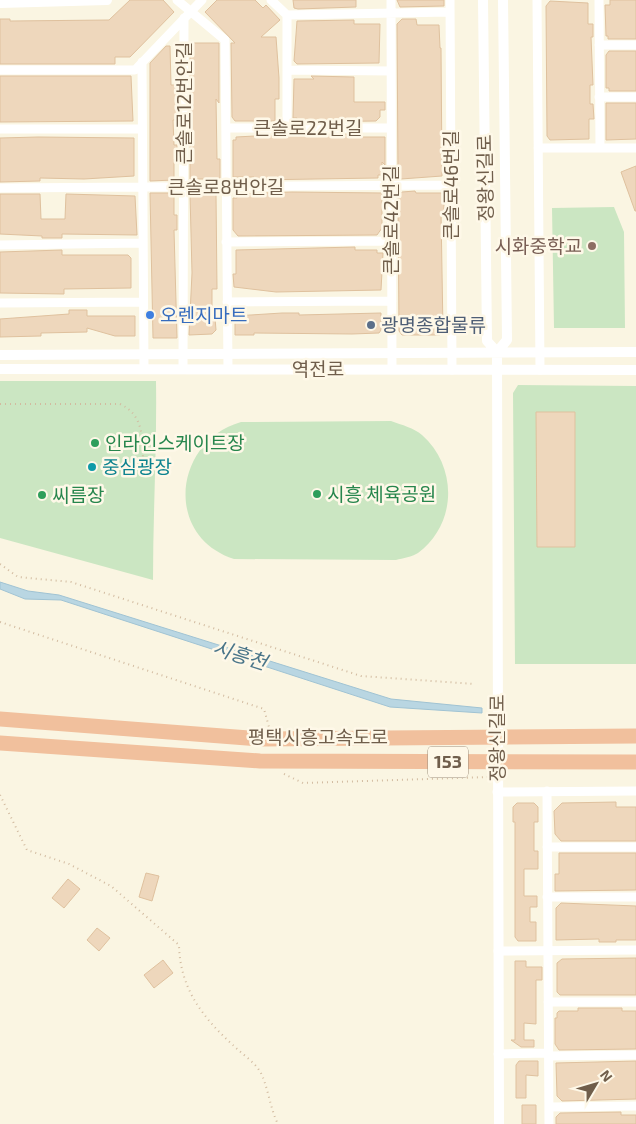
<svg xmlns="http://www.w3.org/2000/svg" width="636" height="1124" font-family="'Exo 2','Noto Sans KR',sans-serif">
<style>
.green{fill:#cbe6c2}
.water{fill:#b9d6e2;stroke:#a0c3d3}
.building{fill:#eed7bc;stroke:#dfc19e}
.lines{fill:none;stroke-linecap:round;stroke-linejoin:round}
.path{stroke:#d2bba0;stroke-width:2;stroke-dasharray:1 4;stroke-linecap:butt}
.minor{stroke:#fff;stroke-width:9}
.tertiary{stroke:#fff;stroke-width:10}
.motorway{stroke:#f1c09d;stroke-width:15}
.education-dot{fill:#8d6e63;stroke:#fef8e8;stroke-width:2}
.shop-dot{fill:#3f7fe0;stroke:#fef8e8;stroke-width:2}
.service-dot{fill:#5c6f8a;stroke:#fef8e8;stroke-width:2}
.leisure-dot{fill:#2e9e5b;stroke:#fef8e8;stroke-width:2}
.culture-dot{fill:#0f9aa8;stroke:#fef8e8;stroke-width:2}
.labels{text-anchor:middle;stroke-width:5;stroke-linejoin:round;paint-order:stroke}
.shield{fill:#fef8e8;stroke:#9b8c7a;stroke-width:1}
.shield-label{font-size:18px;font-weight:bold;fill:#705e4b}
.street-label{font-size:19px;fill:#705e4b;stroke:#fef8e8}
.education-label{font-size:19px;fill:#785e54;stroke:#fef8e8;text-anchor:end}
.shop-label{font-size:19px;fill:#366cbe;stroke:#fef8e8;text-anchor:start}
.service-label{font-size:19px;fill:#4e5e75;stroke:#fef8e8;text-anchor:start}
.leisure-label{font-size:19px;fill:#27864d;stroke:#fef8e8;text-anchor:start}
.culture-label{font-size:19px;fill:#0d838f;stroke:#fef8e8;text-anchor:start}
.water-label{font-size:20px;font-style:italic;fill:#4a7589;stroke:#fef8e8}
</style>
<rect width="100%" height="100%" fill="#faf5e2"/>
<path class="green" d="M614 207 624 232 625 328H554L552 208Z
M0 381H156C157 447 153 513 153 580L0 538Z
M518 385 636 386V664H515L513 393Z
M391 421C402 425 414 428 422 435 458 467 457 524 418 553 412 557 403 558 396 560L234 559C163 536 174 441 241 422Z"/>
<path class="water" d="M0 582 28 591 59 595 391 699 482 708V713L390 707 61 600 25 599 0 589Z"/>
<path class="building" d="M130 0H163L174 12 130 57H115V64H0V19H10V21L109 20Z
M217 0H255L263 8 266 5 280 20 261 37H276L279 78V99H275V121H235L232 117 231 43H235L205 12Z
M293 0H356V7L298 9 294 8Z
M397 0H444V6L400 7Z
M610 0H636V39H608V36H606L605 5H610Z
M550 1 588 3V24H593V37H591L593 85H590V104H593L594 119H589V139L550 140 547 136 546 6Z
M402 19H416L417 25H439L440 48H441L442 176 401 179 398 176 397 24Z
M354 20V24H380L379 63 297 64 294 61 297 21Z
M190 43H219V103L216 99 217 159H220V178L216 179H190Z
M166 46H170L171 85H178L177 120H173L174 145H177V159H174V180L150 181V63Z
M609 51H636V91H609V88H606V55Z
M0 76H131L133 121 0 122Z
M311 76 354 77V102H385V110H380V117L376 121 296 122 297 118H293L294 79H314Z
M606 103H636V139L606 140Z
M255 134H270V136L355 134V137H385V165L382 162V175H378V178L254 180V177H233V140H236V137L255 136Z
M38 137 134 138V176L84 179 40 178V181L0 182V138Z
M636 166V211H635L621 172Z
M415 191 416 193H444V211H441L443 331 440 335H402L399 331 398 196 402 192Z
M292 192 382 193V228L377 235 238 236 233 230V198H237L236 194Z
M150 193H174V215H177V230H174L177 338H153Z
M0 194H40L41 219H65L66 194 135 196 137 235 62 234V238H42V236L0 234Z
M190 194H216L217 289H212V318H215L216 330 212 334 189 335 192 273Z
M355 247V250H377V253H383L381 290 276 292 234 287 233 274H236V250Z
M62 250V255H128L131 258V288L64 289V294L0 293V252Z
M69 310H87V316H135V336H115L87 328V332L41 333V336L0 337V319L69 314Z
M282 313H299V315L381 313V330L379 333 352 334 254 333V335H235V316Z
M536 412H575V547H537Z
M616 802V807H636V841H561L555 834 554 811 562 803Z
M517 803H534L538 807V822H534V851H538V869H524V896H537V907H530V922H536V941H518L515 937V822H513V807Z
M559 853H636V890L555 891V874H559Z
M146 873 159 876 152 901 139 897Z
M68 879 80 889 64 908 52 898Z
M561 903 636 906V940H616V942H599V939L556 940V908Z
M97 928 110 938 99 951 87 940Z
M636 958V995H560L557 992V963L562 959Z
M163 960 173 973 154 988 144 975Z
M515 961H526V967H542V980H536V1024L524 1023V1040H534V1047H521L511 1040H515Z
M578 1008H622V1011H636V1049L559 1050 555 1044V1018H557V1013L559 1011H578Z
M519 1061H538V1076L526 1075V1098H516V1065Z
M636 1061V1099L562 1101 557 1096 556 1063Z
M522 1105H536V1124H522Z
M621 1112V1115H636V1124H556V1117L560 1113Z"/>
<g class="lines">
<path class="path" d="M0 404H120C143 415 142 435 143 458
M0 564 18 577 71 582 361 676 475 684
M0 622 264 709 269 727
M284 774 303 783 489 777
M0 795 27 850 69 864 111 886 179 945C180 989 203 1018 234 1046 242 1054 253 1061 259 1070 267 1081 270 1109 278 1124"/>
<path class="minor" d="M177 0 225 40 228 368
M271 0 287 15V128
M391 0 392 369
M450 0 452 370
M537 0 540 370
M599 0 600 148
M287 15 450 12
M599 45H636
M142 62 144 368
M0 70H135L202 0
M287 70 391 71
M599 97H636
M226 128H391
M0 129H142
M538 148H636
M0 188 451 185
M226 242 391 241
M0 245 143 243
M227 302 392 301
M0 303 143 302
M183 368 184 18
M547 791 549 1124
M497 792 636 791
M547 847H636
M547 897H636
M498 951 636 950
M548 1002H636
M498 1054 549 1053
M549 1056 636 1055
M549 1107 636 1106"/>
<path class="tertiary" d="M483 0 487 341 497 352
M0 3 107 0
M0 355 636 352
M0 369 636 370
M499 1124 497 352 507 340 503 0"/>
<path class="motorway" d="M0 719 261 739 636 736
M0 743 260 761 636 762"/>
</g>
<circle class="education-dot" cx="592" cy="246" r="5"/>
<circle class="shop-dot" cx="150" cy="315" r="5"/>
<circle class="service-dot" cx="371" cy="325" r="5"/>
<g class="leisure-dot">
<circle cx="95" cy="443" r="5"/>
<circle cx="317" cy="494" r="5"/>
<circle cx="42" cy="495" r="5"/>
</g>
<circle class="culture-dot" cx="92" cy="467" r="5"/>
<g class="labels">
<rect class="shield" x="428" y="746.5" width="40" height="31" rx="4"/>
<g class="shield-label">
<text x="448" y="768">153</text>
</g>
<g class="street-label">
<text transform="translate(184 103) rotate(-90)" y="7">큰솔로12번안길</text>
<text x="308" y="135">큰솔로22번길</text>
<text transform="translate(485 178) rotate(-91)" y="7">정왕신길로</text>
<text transform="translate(451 185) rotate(-90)" y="7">큰솔로46번길</text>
<text x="226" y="194">큰솔로8번안길</text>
<text transform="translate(391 220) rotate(-90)" y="7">큰솔로42번길</text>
<text x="318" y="376">역전로</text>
<text x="318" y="744">평택시흥고속도로</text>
<text transform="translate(497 738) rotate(-90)" y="7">정왕신길로</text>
</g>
<g class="education-label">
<text x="582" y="253">시화중학교</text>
</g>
<g class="shop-label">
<text x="160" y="322">오렌지마트</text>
</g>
<g class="service-label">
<text x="381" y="332">광명종합물류</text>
</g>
<g class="leisure-label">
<text x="105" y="450">인라인스케이트장</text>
<text x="327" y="501">시흥 체육공원</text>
<text x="52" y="502">씨름장</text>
</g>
<g class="culture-label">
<text x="102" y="474">중심광장</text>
</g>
<g class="water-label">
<text transform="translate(240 655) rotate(18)" y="7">시흥천</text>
</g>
</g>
<g transform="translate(596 1084) rotate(52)" stroke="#fef8e8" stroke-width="4" paint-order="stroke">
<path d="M0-4L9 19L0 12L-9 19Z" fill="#705e4b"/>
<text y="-8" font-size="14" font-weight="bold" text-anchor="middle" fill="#705e4b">N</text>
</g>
</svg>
